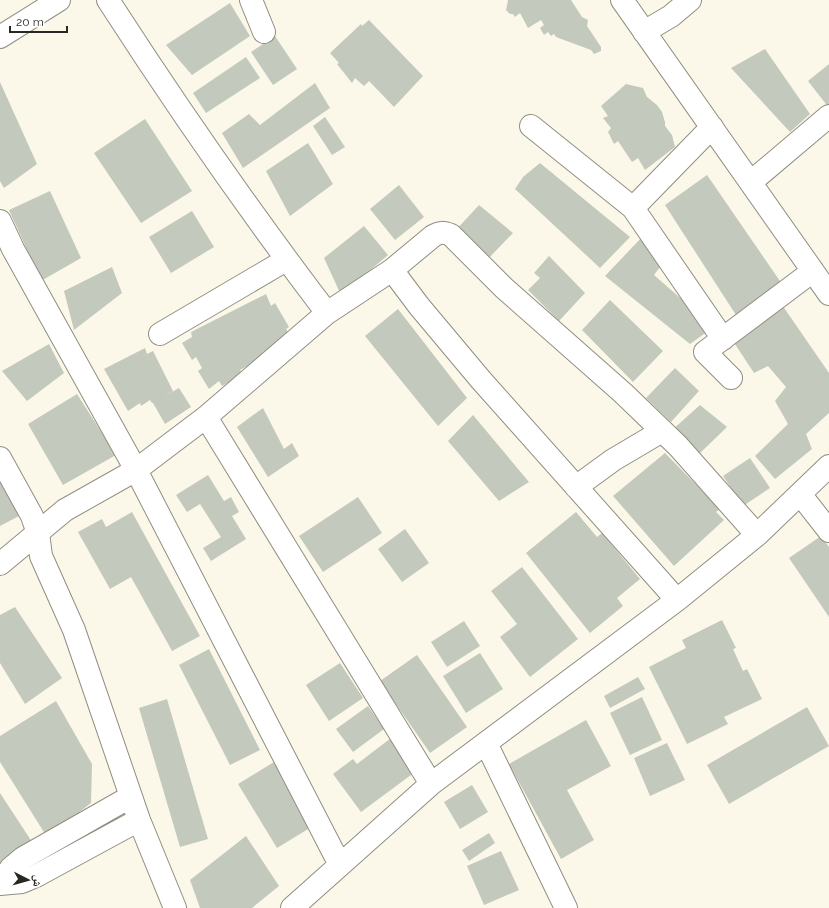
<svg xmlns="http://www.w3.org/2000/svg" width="829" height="908" font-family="Raleway,'Noto Naskh Arabic',sans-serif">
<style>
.building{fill:#c3c9bc}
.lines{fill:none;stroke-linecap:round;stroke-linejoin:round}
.minor-casing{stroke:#918e81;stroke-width:24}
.minor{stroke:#fff;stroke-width:22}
</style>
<rect width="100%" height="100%" fill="#fbf8e9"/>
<path class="building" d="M508 0H571L582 17 588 20 587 26 601 47V51L594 54 591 50 556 37 554 34 551 36 548 32 544 35 540 28 544 25 541 20 528 28 520 13 515 17 513 14H510L506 10Z
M230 3 250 36 192 75 166 45Z
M369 20 423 76 394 107 369 81 364 86 355 78 352 83 337 64 339 63 330 53 361 24 362 26Z
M275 36 297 69 273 85 251 52Z
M765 49 810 114 790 132 731 68Z
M246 57 260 78 206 113 193 93Z
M829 64V108L808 81Z
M0 82 37 164 4 188 0 181Z
M315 83 330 108 243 168 222 133 249 114 260 125Z
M626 84 643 88 647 97 657 105 662 112 665 122V126L672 135 675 147 645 170 638 158 632 162 618 141 614 144 608 132 611 128 603 118 608 116 601 106Z
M325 117 345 147 332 155 313 126Z
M145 119 192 191 141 223 94 153Z
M308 143 333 184 290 216 266 171Z
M540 163 630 237 600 268 515 189 523 177Z
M707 175 782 284 736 315 665 205Z
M399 185 424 217 395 240 370 209Z
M50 191 81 258 41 281 9 210Z
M479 205 513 233 486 261 455 231Z
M192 211 214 247 171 273 149 237Z
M364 226 388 255 341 295 324 258Z
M643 236 663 263 654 275 702 317 711 329 690 344 605 276Z
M549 256 585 293 559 321 528 290 540 278 534 273Z
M112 267 122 293 74 330 64 291Z
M266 294 271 306 275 303 289 327 286 329 293 340 251 371 247 366 240 370 243 374 222 386 219 381 209 389 198 371 202 368 196 357 192 360 182 343 192 337 191 332Z
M610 300 663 351 633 382 582 330Z
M780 302 829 373V413L806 434 812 449 775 479 755 456 788 424 775 401 786 387 768 366 754 373 731 338Z
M398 309 467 398 438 426 365 336Z
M49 344 64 373 27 401 2 371Z
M145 348 147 354 153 351 173 391 163 397 179 388 191 407 165 424 153 403H152L150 400 141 406 140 403 128 411 104 369Z
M675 368 699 391 671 422 646 398Z
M77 394 116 455 63 485 28 424Z
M700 405 727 427 698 455 671 431Z
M263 408 284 449 292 443 299 456 268 477 237 427Z
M473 415 529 482 499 501 448 441Z
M665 453 720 509 716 512 724 520 674 566 613 496Z
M750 458 770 488 743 506 723 476Z
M0 473 21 515 0 526Z
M208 475 224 501 231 497 239 512 232 516 246 539 211 561 203 548 221 537 200 504 187 512 176 495Z
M358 497 382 533 323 572 299 536Z
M132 512 200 636 172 651 131 577 110 589 78 532 102 519 106 527Z
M576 512 597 537 602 533 640 579 617 598 623 606 590 633 526 553Z
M405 529 429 563 402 582 378 549Z
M821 536 829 547V617L789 558Z
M522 567 578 639 530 677 500 637 517 624 491 591Z
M15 607 62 678 25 704 0 663V615Z
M722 620 736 648 733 649 743 671 747 669 762 699 724 717 728 724 687 744 649 667 686 648 682 640Z
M464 621 480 646 447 667 431 642Z
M209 649 260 750 230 765 179 665Z
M480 653 503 689 466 713 443 676Z
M417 655 467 727 430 753 380 681Z
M340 663 363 698 329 721 306 685Z
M638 677 645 689 610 708 604 696Z
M642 697 662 740 630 755 610 713Z
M167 699 208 839 180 847 139 708Z
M56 701 92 764 91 803 47 837 0 762V736Z
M368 706 384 729 353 752 336 729Z
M807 707 829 746 729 804 707 765Z
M586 720 611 766 567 790 594 840 561 859 509 764Z
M391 738 415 772 361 812 333 774 353 759 357 764Z
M667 743 685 780 650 796 634 758Z
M274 762 313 826 277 848 238 784Z
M472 785 488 812 460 829 444 802Z
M0 793 34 845 0 867Z
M489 833 495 843 469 861 462 850Z
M246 836 279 886 252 908H200L190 880Z
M501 851 519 890 484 905 467 866Z"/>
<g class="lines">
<defs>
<path id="minor" d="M108 0C177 107 250 212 327 313
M251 0 264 32
M622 0 829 294
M644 32 671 16 690 0
M0 37 59 0
M531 126 633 208 723 339
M751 182 829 116
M633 208 712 127
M0 221 13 249 136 470 340 865
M392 270 433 236C440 232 443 232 451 235L504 288 623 393 678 446 757 535
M160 334 286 260
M731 378 705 352 813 271
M206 417 431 784
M0 458 32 516 38 533 41 556 74 630 139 820 175 908
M576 487 613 460 662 431
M800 494 829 531
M0 564 65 510 136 470 206 417 327 313 392 270 419 306 481 380 677 600
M486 743 566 908
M0 884 11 868 23 858 130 797
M0 884 22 882 36 876 139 820
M292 908 431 784 677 600 757 535 829 466"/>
</defs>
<use href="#minor" class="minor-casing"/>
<use href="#minor" class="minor"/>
</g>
<g transform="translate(28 880) rotate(96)" stroke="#ffffff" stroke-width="3" paint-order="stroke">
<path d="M0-3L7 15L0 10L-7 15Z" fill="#282722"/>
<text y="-6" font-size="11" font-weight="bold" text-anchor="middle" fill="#282722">ش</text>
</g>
<path d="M10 26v6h57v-6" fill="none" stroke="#282722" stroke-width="2"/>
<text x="16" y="26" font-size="12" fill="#282722" stroke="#ffffff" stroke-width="3" paint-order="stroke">20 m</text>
</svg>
